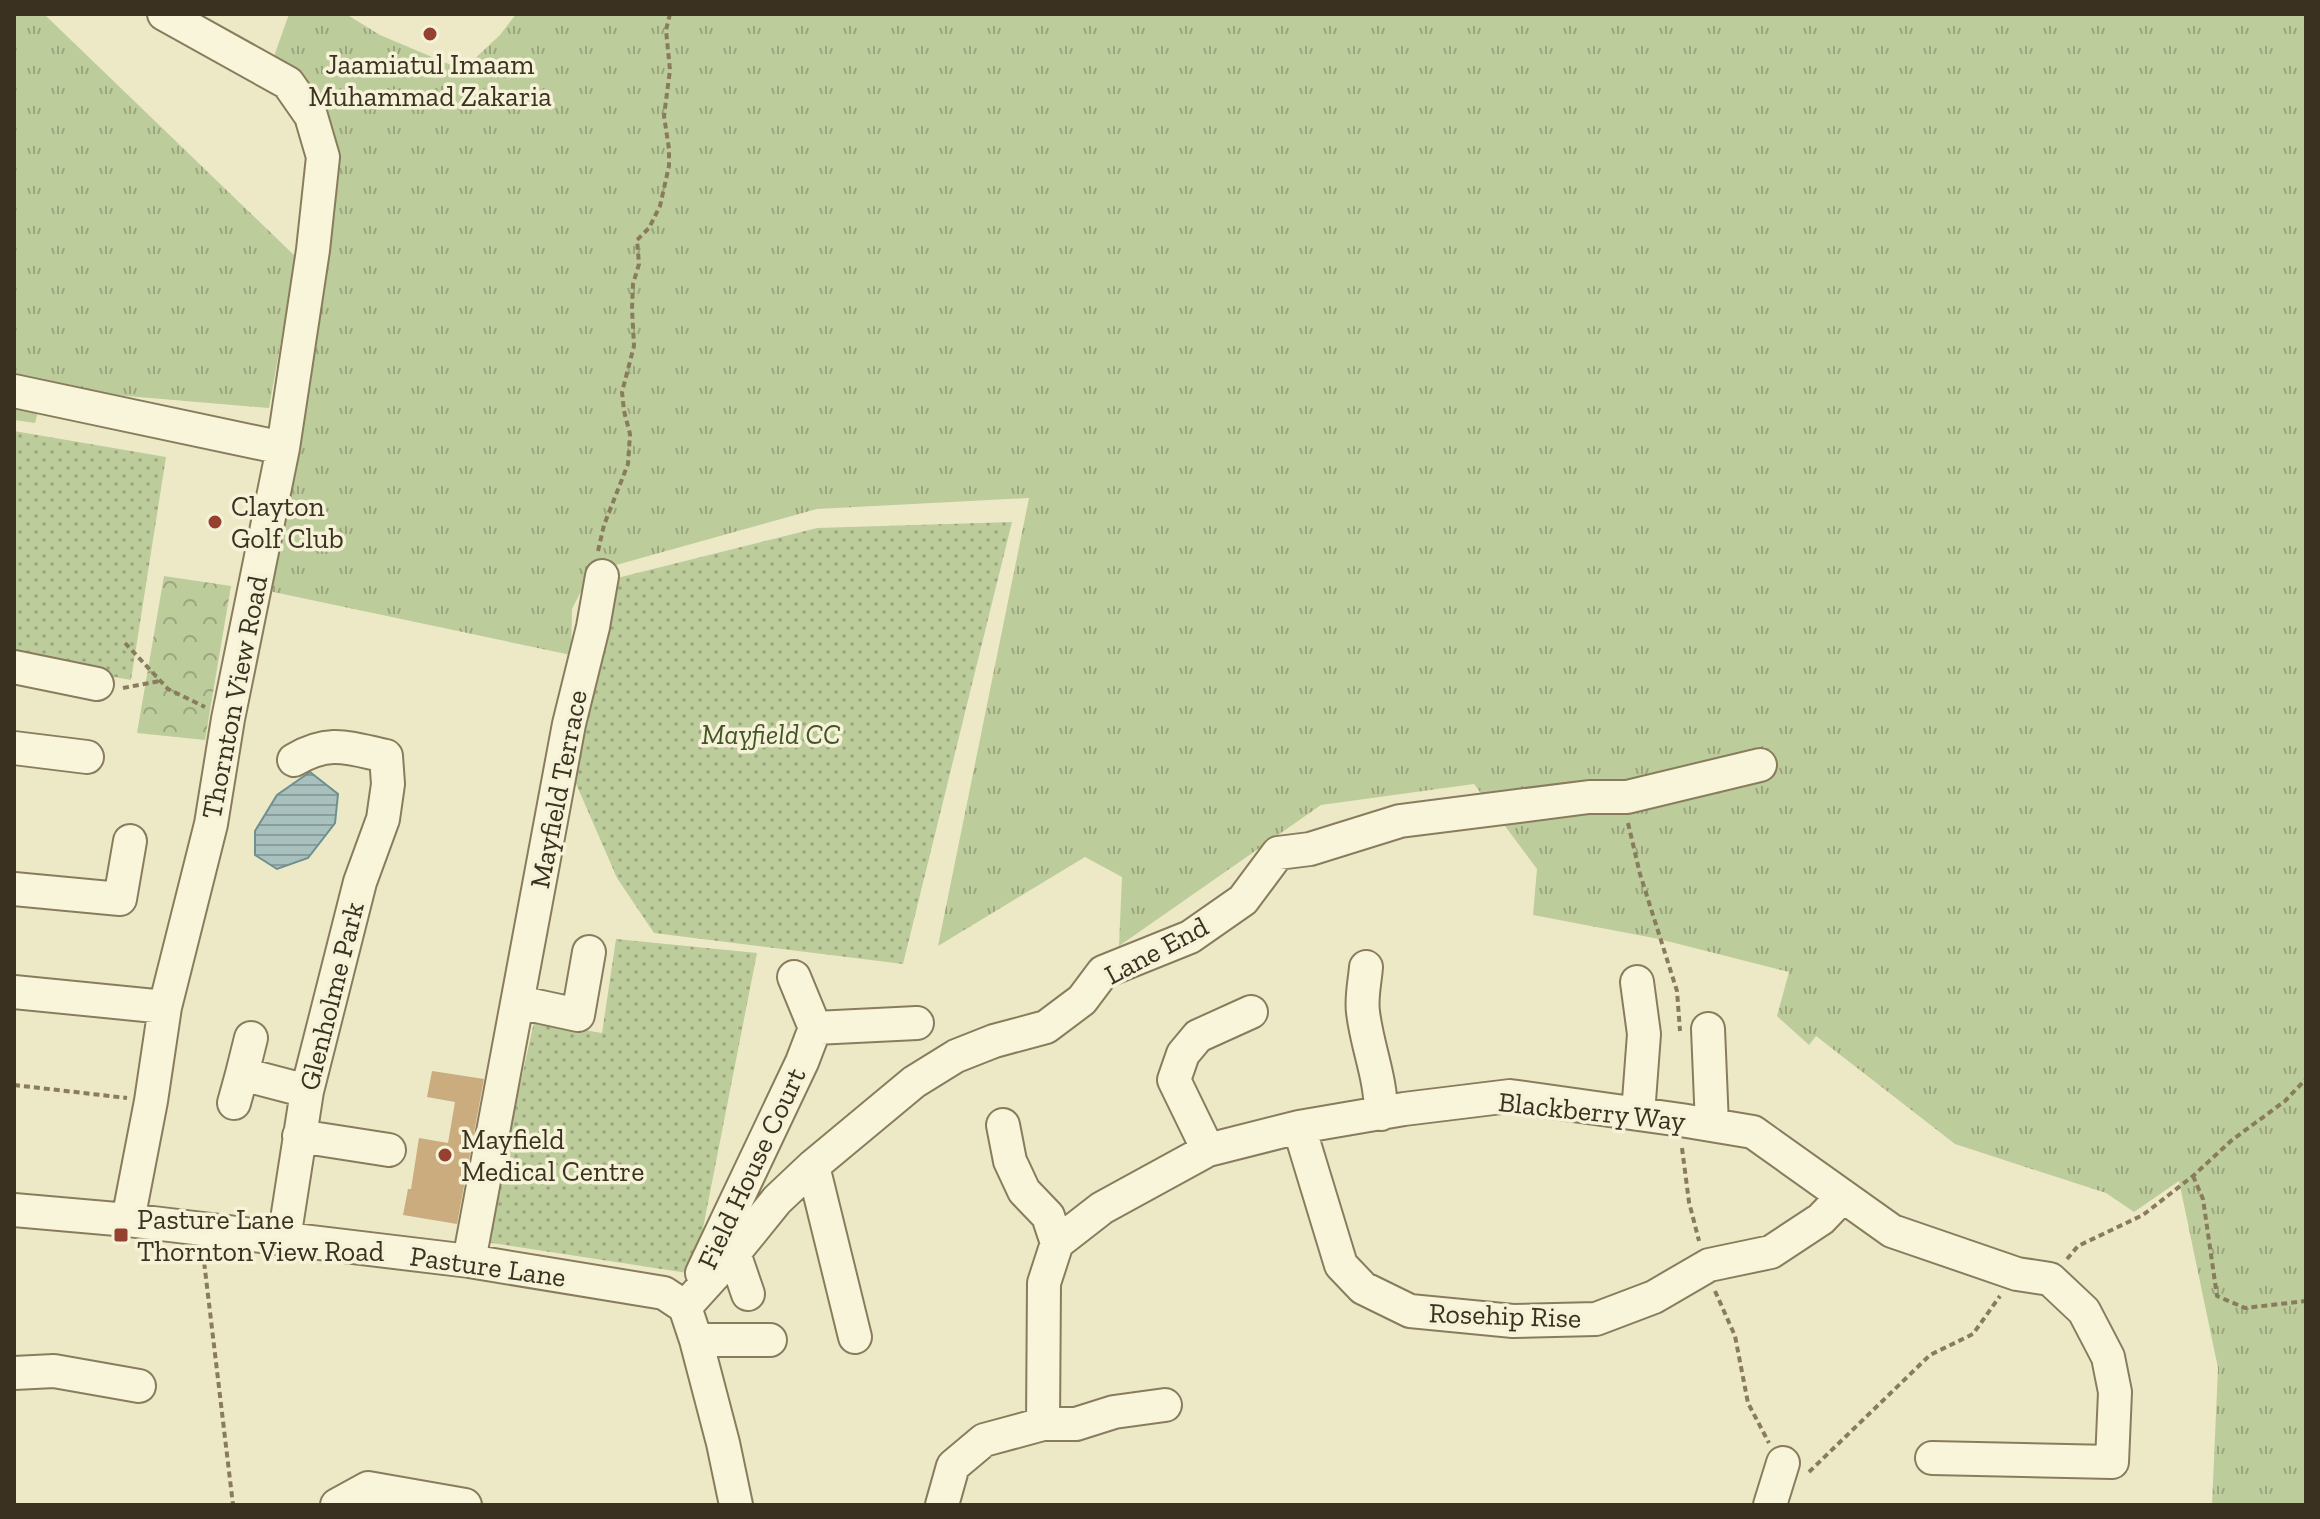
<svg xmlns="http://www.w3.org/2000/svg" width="2320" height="1519" font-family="'Zilla Slab',serif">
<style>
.grass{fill:url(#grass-tufts)}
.forest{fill:url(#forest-crowns)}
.park{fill:url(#park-dots)}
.water{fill:url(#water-rules);stroke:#6f908e;stroke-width:2}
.building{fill:#caac7e}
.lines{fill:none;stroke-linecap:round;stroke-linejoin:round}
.minor-casing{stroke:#897c5d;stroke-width:36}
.path{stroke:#897c5d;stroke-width:4;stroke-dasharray:6 4;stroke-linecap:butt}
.minor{stroke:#f8f5db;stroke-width:32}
.poi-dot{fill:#96402f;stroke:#f5f2d7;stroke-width:3}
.labels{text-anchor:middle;stroke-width:7;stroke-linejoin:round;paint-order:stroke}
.poi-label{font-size:28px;fill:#3a3120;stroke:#f5f2d7;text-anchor:start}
.street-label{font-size:28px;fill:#3a3120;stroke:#f5f2d7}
.park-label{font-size:28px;font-style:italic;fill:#425527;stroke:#f5f2d7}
</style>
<defs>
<pattern id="grass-tufts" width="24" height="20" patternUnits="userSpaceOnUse" patternTransform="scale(2)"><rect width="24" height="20" fill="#bdcc9b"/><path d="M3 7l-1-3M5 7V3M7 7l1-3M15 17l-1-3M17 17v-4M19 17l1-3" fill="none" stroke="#9ba67e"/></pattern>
<pattern id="forest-crowns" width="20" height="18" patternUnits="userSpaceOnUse" patternTransform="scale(2)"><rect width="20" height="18" fill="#bdcc9b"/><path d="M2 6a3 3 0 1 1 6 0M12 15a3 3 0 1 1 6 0" fill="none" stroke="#9ba67e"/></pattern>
<pattern id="park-dots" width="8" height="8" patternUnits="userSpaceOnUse" patternTransform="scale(2)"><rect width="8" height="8" fill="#bdcc9b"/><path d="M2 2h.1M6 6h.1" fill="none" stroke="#9ba67e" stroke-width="1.8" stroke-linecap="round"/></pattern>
<pattern id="water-rules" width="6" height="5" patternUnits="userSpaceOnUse" patternTransform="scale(2)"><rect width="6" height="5" fill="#a8c1bf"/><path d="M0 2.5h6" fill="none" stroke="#8a9d9b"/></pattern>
</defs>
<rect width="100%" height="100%" fill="#ede9c7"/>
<path class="grass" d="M14 14H44L296 257 269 408 44 389 35 423 14 420Z
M289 14H346L380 35 451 65 469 64 500 35 516 14H2306V1505H2212L2218 1368 2179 1181 2134 1212 2106 1193 1955 1144 1816 1036 1809 1045 1777 1016 1789 972 1659 939 1533 915 1537 869 1474 784 1321 805 1119 946 1122 877 1085 857 938 946 1029 498 817 509 591 572 572 609 571 655 264 590 327 187 272 62Z"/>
<path class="forest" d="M164 576 231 586 205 740 137 733Z"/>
<path class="park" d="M14 431 166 457 131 680 14 659Z
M1012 522 903 964 654 933 617 878 574 779 617 578 817 528Z
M616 939 757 953 694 1274 485 1242 534 1022 602 1033Z"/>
<path class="water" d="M310 772 338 794 335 823 308 858 277 869 255 855V831L277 795Z"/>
<path class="building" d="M432 1071 484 1079 457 1224 403 1215 408 1189H411L419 1138 448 1143 455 1102 427 1097Z"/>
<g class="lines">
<defs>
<path id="minor" d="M14 391 283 448
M14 667 97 684
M14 748 87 757
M14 889 120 899 130 841
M1366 967C1365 981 1361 997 1363 1012 1367 1047 1381 1077 1381 1114
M794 977 815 1028
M1637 982 1644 1034 1638 1114
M14 992 165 1007
M518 1002 578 1015 589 952
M1708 1029 1712 1125
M251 1038 242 1074 307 1091
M234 1103 242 1074
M1003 1125 1010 1161 1024 1191 1048 1216 1057 1243
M1299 1127 1341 1265 1363 1288 1410 1311 1513 1321 1596 1319 1654 1297 1709 1265 1771 1252 1821 1219 1843 1196
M299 1136 389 1150
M1208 1150 1174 1080 1183 1054 1198 1036 1251 1012
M813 1166 855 1337
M14 1210 128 1220 469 1261 664 1293 685 1307 696 1340 723 1443 736 1505
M128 1220 151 1101 165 1007 211 824 228 719 283 448 313 250 323 157 311 116 288 83 164 14
M284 1239 307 1091 360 882 383 819 388 784 386 756C348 748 330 739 294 760
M734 1253 748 1294
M469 1261 569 724 593 627 602 576
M702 1273 802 1062 815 1028 917 1023
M685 1307 734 1253 777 1200 813 1166 914 1082 956 1056 994 1041 1046 1027 1082 1000 1103 972 1190 937 1243 900 1278 853 1310 849 1400 821 1589 797H1627L1760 765
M696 1340H770
M14 1373 54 1371 139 1386
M1043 1424 1044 1283 1057 1243 1102 1208 1208 1150 1299 1127 1404 1109 1510 1096 1681 1120 1753 1132 1892 1231 2017 1274 2050 1279 2084 1311 2108 1357 2115 1392 2112 1462 1932 1458
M337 1505 368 1488 465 1505
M942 1505 953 1466 984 1440 1043 1424H1076L1114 1412 1165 1405
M1770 1505 1783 1463"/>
</defs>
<use href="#minor" class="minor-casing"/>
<path class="path" d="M598 551 604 525 628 464 630 434 624 411 622 392 634 346 632 309 633 284 639 264 637 240 649 228 660 206 669 166V149L664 116 670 70 666 30 670 14
M125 643 168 689 205 707
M123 688 160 681
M1628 823 1640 874 1677 991 1680 1031
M14 1085 127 1098
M1682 1148 1689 1202 1699 1241
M2193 1176 2203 1199 2217 1296 2245 1308 2306 1301
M203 1253 233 1505
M2067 1259 2078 1246 2143 1215 2193 1176 2232 1140 2285 1101 2306 1079
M1715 1291 1735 1336 1748 1403 1769 1443
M1809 1472 1930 1355 1973 1334 2000 1296"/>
<use href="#minor" class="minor"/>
</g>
<g class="poi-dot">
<circle cx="430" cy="34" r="8"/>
<circle cx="215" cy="522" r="8"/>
<circle cx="445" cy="1155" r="8"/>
<rect x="113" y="1227" width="16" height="16" rx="4"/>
</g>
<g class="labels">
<g class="poi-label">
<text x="430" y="74" text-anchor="middle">Jaamiatul Imaam<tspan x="430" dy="32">Muhammad Zakaria</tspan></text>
<text x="231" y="516">Clayton<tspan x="231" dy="32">Golf Club</tspan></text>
<text x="461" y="1149">Mayfield<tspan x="461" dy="32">Medical Centre</tspan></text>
<text x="137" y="1229">Pasture Lane<tspan x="137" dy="32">Thornton View Road</tspan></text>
</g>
<g class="street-label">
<text transform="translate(234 697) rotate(-79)" y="10">Thornton View Road</text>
<text transform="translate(558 789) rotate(-79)" y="10">Mayfield Terrace</text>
<text transform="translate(1156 950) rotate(-28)" y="10">Lane End</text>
<text transform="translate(331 996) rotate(-76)" y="10">Glenholme Park</text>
<text transform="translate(1592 1111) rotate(6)" y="10">Blackberry Way</text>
<text transform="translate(751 1168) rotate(-65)" y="10">Field House Court</text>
<text transform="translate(488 1266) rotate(8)" y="10">Pasture Lane</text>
<text transform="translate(1505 1315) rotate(2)" y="10">Rosehip Rise</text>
</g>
<g class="park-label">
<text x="771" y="744">Mayfield CC</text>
</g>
</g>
<rect width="2320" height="1519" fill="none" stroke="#3a3120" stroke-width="32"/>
</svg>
